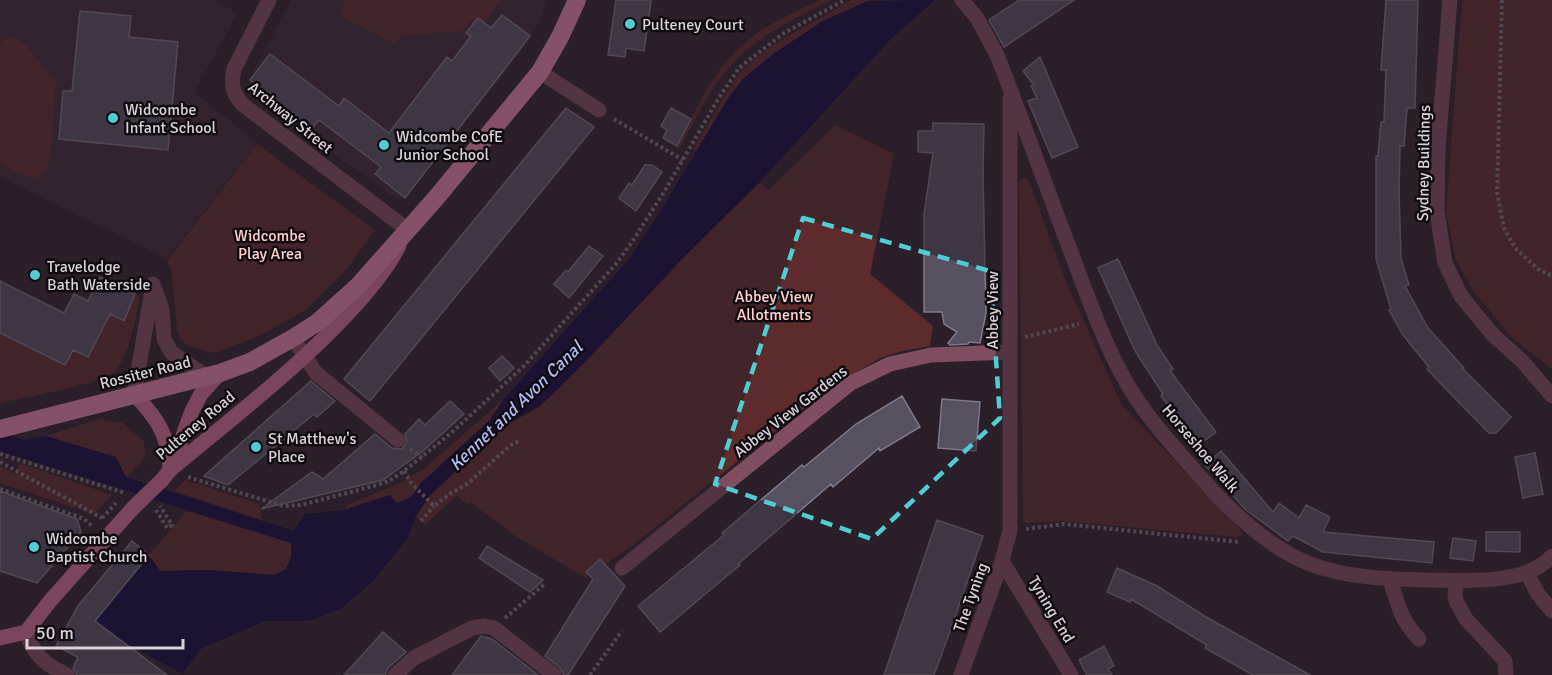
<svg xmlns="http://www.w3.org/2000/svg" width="1552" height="675" font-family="Signika,sans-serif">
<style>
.built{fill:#382836}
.green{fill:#5d2b2b}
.water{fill:#0a003a}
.building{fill:#56505f;stroke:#7f7888;stroke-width:1.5}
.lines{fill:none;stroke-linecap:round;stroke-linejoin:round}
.path{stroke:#7f757e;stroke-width:4;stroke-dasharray:3 3;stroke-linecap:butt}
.minor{stroke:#804d61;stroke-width:15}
.major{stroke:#dc729d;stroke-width:15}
.highway{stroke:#f28db4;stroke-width:18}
.path-bridge{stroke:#7f757e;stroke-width:4;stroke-dasharray:3 3;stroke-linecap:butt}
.major-bridge{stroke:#dc729d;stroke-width:15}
.marked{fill:none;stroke:#51ccd2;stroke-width:4.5;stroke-dasharray:12 8;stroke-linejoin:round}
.poi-dot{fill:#51ccd2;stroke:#100b10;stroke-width:2}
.labels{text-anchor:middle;stroke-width:5;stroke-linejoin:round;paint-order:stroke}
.poi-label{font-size:16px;fill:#d9d1d8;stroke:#100b10;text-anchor:start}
.street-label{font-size:16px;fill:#d9d1d8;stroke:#100b10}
.park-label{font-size:16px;fill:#fecfcc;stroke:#100b10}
.water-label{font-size:18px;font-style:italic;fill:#b3bbf4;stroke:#100b10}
</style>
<rect width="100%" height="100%" fill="#2b202a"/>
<path class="built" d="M0 0H214L238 13 194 92 257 143 167 259 0 177Z
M291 0H548L539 22 524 47 406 196 400 199 394 197 250 94 247 85Z"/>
<path class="green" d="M345 0H500L483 26 471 20 462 31 402 35 395 44 340 16Z
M820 0H831C793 20 748 40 722 76 705 98 693 123 680 148L677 146C696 110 714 67 747 41 769 23 795 12 820 0Z
M852 0H870L823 21 773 54 743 79 727 100 696 151 693 149 735 79C767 42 811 24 852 0Z
M1462 0H1552V369L1511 337 1474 292 1456 260 1446 213Z
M13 37 24 43 56 82 51 152 47 169 38 178 21 174 0 164V44L4 39Z
M835 125 894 154 870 274 933 326 930 346 902 351 880 358 829 388 633 545 586 578 517 537 470 502 468 504 456 496 425 525 416 516 433 493 504 426 540 406 559 388 589 358 683 258 759 183 769 190Z
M257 144 375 230 345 271 307 309 261 335 215 353 188 346 180 339 177 329 171 269 167 261Z
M1025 177 1029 181 1065 279 1121 404 1243 533 1241 536 1237 537 1062 521 1023 523 1019 183 1022 178Z
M136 294 140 297C135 319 130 354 115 371 103 384 21 398 0 403V334L65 366 73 351 88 358 110 316 124 322Z
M499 403H501L490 420 421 483 413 497 396 503 390 495 344 510 349 504 398 484 424 469Z
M103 418 105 421 123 423 144 442 145 458 126 477 116 457 46 436Z
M19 463 112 495 94 514 0 483V466L16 475Z
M185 480 259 504 262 520 174 491Z
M187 511 291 543V557L286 569 275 575 206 570 160 571 149 555Z"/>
<path class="water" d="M935 0 892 38 759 183 683 258 589 358 559 388 540 406 504 426 429 496 416 516 408 538 375 579 341 609 309 621H266L202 648 182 674 126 643 95 621 149 555 160 571 206 570 275 575 286 569 291 557V543L0 451V432L23 440 46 436 116 457 126 477 294 531 305 514 343 510 390 495 396 503C410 500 414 495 421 483L490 420 504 399 629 259 659 214 727 100 743 79 773 54 823 21 868 1Z"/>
<path class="building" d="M616 0H651L644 51 626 48 625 57 608 55Z
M1019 0H1074L1004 47 989 20Z
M1386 0H1418L1415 108H1407L1404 146H1400L1399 192 1401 259 1409 285 1405 286 1428 328 1464 368 1463 369 1511 417 1496 433H1489L1444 387 1427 369 1429 367 1403 335 1389 310 1391 309 1376 259V156H1378L1381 122H1384L1386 70H1381Z
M80 11 131 16 129 37 178 42 168 150 59 139 63 91H72Z
M502 15 530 36 405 198 375 174 381 167 319 120 312 128 288 110 283 116 251 92 256 85 250 80 270 54 339 106 344 98 389 133 447 57 452 61 471 36 466 33 478 18 491 28Z
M1040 57 1078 147 1052 158 1028 101 1037 98 1031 86 1034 85 1023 71Z
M566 108 594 127 370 401 344 379Z
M671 108 691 119 677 146 663 138 667 130 661 126Z
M933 123 984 124 983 173 986 313 980 343 969 342 968 344 950 345 948 343 957 332 944 324 942 312H924V214L933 153 918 152V131H933Z
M645 165H652L662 172 636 211 619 198 629 183 632 185Z
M589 246 603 256 569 298 554 284 566 270 568 272Z
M1118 259 1157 345 1173 369 1170 371 1216 432 1199 445 1161 396 1163 394 1135 351 1098 268Z
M100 277 135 294 124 321 110 314 88 357 73 350 65 365 0 333V281L64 313 74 294 88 301Z
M502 356 514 368 500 381 489 368Z
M311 381 335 401 317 417 314 414 228 485 204 476Z
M902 396 920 427 880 451 879 448 833 487 831 484 738 564 740 565 660 632 638 606 724 535 722 533 802 465 804 467 856 424Z
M942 399 980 402 976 451 938 448Z
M450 401 464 414 423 451 383 480 261 509 312 472 323 479 375 434 392 448 402 449 407 442 405 434 419 419 425 425Z
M1221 451 1273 512 1279 503 1299 518 1306 505 1330 517 1323 532 1434 542 1432 563 1323 552 1293 536 1288 541 1246 510 1205 465Z
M1535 453 1543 494 1523 498 1515 457Z
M0 491 77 519 81 532 37 583 0 571Z
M937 520 983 536 952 626 934 675H884Z
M1486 532H1520V552L1486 551Z
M1453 538 1476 541 1473 561 1450 558Z
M132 541 149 555 95 621 167 675H77L73 668 78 657 56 646 78 606Z
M487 546 543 580 530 592 479 558Z
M600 559 625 586 568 675H564L560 668 545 656 593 579 586 572Z
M1117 568 1157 586 1206 617 1310 675H1253L1205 648 1207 645 1131 599 1130 602 1107 592Z
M383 632 406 652 388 668 385 675H344Z
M481 636 492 639 538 675H452Z
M1104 646 1114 666 1108 669 1112 675H1087L1079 660Z"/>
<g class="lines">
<path class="path" d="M1502 0 1497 193 1504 228 1515 248 1538 269 1552 276
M614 119 683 160
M1025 337 1079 324
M410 449 422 458
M0 454 125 493
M0 462 102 518
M404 471 412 484 434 506 451 493 467 484 511 445 519 441
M188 477 283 506 301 505 370 487 389 481 404 471 450 434 523 367 615 265 632 242 664 192 717 101 739 68 784 33 845 0
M0 489 84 519 93 527
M156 510 167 528 172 525 160 506
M421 521 434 506
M1026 529 1064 524 1239 542
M505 618 546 583
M590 675 622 631"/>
<path class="minor" d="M269 0 234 69C231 84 232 92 242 104L408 230
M962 0 977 18 997 55C1022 119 1045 183 1069 247 1085 289 1100 333 1121 373 1142 413 1174 447 1204 481 1233 514 1268 547 1310 564 1348 578 1387 579 1427 580 1464 580 1525 586 1552 556
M1450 0 1438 148 1437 212 1445 263 1461 296 1493 335 1523 362 1552 396
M540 72 599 110
M153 284 162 309 164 339 171 352 205 376
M293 338 316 373 398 440
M134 394 153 285
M1002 561 1071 675
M622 568 851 383 890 364 931 355 1010 352
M1527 573 1538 594 1552 611
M1390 579C1398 605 1400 619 1419 639
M1457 580 1455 595 1456 601 1466 619 1505 661 1506 675
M26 632C34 655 44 664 67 675
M395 675 414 658 472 628 484 626 494 628 554 675
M961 675 1002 561 1010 530V98"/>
<path class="major" d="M134 394C157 418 168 434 170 467
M171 468 192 411 201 394 220 373
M162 480 170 470C226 423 285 378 337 325 360 301 383 276 399 246
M0 638 26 632 50 601 133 508"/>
<path class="highway" d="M0 429 220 373 250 362 293 338 318 322 358 286 436 198 540 72 560 37 577 0"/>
<path class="path-bridge" d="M102 518 116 503"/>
<path class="major-bridge" d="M133 508 162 480"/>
</g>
<path d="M0 0H1552V675H0ZM803 218 990 271 1000 418 872 539 715 484Z" fill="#2b202a" fill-opacity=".55" fill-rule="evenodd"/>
<path class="marked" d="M803 218 990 271 1000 418 872 539 715 484Z"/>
<g class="poi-dot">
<circle cx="630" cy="24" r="6"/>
<circle cx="113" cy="118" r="6"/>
<circle cx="384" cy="145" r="6"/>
<circle cx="35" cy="275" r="6"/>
<circle cx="256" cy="447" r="6"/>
<circle cx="34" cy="547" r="6"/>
</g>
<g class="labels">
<g class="poi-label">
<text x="642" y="30">Pulteney Court</text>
<text x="125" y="115">Widcombe<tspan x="125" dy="18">Infant School</tspan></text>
<text x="396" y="142">Widcombe CofE<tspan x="396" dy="18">Junior School</tspan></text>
<text x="47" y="272">Travelodge<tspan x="47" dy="18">Bath Waterside</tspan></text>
<text x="268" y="444">St Matthew's<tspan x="268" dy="18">Place</tspan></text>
<text x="46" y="544">Widcombe<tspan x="46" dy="18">Baptist Church</tspan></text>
</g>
<g class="street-label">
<text transform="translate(291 117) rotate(39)" y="6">Archway Street</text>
<text transform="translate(1423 163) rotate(-89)" y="6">Sydney Buildings</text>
<text transform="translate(992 310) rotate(-90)" y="6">Abbey View</text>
<text transform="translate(145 372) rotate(-14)" y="6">Rossiter Road</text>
<text transform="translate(790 411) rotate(-38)" y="6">Abbey View Gardens</text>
<text transform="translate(195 425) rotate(-40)" y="6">Pulteney Road</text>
<text transform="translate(1201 448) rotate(50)" y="6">Horseshoe Walk</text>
<text transform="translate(970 597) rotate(-70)" y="6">The Tyning</text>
<text transform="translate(1052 609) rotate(59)" y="6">Tyning End</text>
</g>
<g class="park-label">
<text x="270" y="241">Widcombe<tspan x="270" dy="18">Play Area</tspan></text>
<text x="774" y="302">Abbey View<tspan x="774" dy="18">Allotments</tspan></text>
</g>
<g class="water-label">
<text transform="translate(516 406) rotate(-44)" y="6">Kennet and Avon Canal</text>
</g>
</g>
<path d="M27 639v9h156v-9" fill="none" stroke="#d9d1d8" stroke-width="3"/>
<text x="36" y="639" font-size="18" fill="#d9d1d8" stroke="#100b10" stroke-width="4.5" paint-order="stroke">50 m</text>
</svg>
